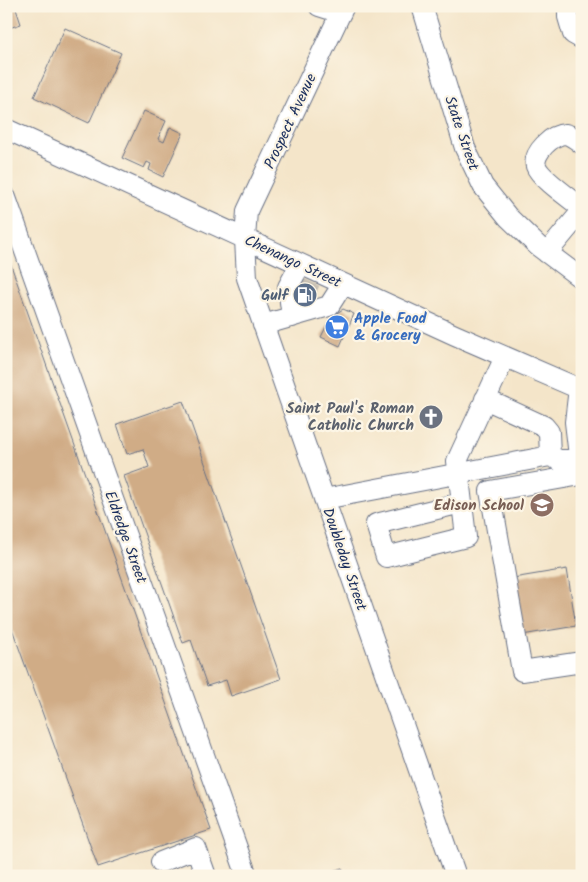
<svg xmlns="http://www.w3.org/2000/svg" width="588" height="882" font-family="Kalam,sans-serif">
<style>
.building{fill:#d0ac86}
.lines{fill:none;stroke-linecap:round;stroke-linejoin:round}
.minor-tunnel{stroke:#c9c1b4;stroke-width:20;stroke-dasharray:20 10;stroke-linecap:butt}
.minor-casing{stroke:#676f83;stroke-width:22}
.minor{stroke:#fff;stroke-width:20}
.labels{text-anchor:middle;stroke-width:4.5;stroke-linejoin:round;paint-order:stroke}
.street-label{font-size:15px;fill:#1b2f5e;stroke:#fcf5e5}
.service-label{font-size:15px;font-weight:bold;fill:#4e5e75;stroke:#fcf5e5;text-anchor:end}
.shop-label{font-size:15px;font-weight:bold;fill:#366cbe;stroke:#fcf5e5;text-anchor:start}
.worship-label{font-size:15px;font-weight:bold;fill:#5b616d;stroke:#fcf5e5;text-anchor:end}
.education-label{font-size:15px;font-weight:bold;fill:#785e54;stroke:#fcf5e5;text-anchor:end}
</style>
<rect width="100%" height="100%" fill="#fcf5e5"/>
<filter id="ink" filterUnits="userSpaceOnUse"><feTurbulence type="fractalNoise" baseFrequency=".02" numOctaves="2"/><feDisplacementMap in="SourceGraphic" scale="10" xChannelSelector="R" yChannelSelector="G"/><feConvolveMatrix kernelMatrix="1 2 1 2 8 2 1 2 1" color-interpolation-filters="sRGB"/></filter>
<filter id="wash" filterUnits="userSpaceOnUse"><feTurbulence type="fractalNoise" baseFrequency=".0096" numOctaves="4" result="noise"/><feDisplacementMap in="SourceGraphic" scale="20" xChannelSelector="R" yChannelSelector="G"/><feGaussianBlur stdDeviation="1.12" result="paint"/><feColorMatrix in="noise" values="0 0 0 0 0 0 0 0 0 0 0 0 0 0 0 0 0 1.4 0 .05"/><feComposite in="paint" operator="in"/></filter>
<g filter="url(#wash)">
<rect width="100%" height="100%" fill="#f4e5c9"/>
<g id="blocks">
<path class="building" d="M6 6H15L21 24 6 29Z
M65 28 121 53 89 123 34 97Z
M144 111 166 121 158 139 164 142 170 127 183 133 163 177 149 170 151 164 147 162 144 168 122 158Z
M7 254 211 830 98 867 6 612Z
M343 309 354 314 340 346 321 337 331 317Z
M183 401 281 679 231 696 226 680 207 686 191 640 183 643 124 476 149 467 143 449 127 454 117 424Z
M567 569 576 626 522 635 513 578Z
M342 868 345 876H320V875Z"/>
</g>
</g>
<g filter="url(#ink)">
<use href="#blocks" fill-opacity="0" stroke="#676f83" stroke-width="1"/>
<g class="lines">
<path class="minor-tunnel" d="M298 287 315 295"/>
<defs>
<path id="minor" d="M319 6 341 13
M344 6 247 211 245 239 247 278 456 876
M422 6 465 148 483 186 508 217 538 246 582 279
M568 6V17L573 34 582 39
M6 129 455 335 582 390
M582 144C577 140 572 135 565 134 553 134 532 153 536 166 540 178 571 199 582 208
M6 198 247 876
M547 253 582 211
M292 317 288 287 300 265
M263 325 329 306 343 284
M579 388 575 422 581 473
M485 399 544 426 549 432 550 456
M581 475 490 491 522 671 582 662
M324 499 550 456 559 460H579
M461 503 376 524 386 557 466 537 457 461 505 357
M161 862 196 848 206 876"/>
</defs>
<use href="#minor" class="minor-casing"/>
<use href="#minor" class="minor"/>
</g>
</g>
<defs>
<symbol id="fuel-disc" viewBox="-11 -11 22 22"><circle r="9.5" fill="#5c6f8a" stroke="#fcf5e5"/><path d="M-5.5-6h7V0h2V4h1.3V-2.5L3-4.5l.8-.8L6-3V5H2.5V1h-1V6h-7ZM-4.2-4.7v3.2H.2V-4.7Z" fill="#fff"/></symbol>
<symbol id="supermarket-disc" viewBox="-11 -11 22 22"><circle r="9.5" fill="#3f7fe0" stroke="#fcf5e5"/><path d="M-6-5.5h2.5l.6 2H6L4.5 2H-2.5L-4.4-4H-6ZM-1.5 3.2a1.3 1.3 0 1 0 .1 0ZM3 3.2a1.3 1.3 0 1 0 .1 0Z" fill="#fff"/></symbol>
<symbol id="church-disc" viewBox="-11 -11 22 22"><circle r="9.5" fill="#6b7280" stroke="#fcf5e5"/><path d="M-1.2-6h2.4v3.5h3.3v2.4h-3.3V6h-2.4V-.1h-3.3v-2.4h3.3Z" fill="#fff"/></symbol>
<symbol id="school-disc" viewBox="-11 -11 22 22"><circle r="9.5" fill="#8d6e63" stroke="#fcf5e5"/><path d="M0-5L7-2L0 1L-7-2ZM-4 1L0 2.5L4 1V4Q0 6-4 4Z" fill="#fff"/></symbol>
</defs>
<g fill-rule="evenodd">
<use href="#fuel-disc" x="291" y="281" width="28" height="28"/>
<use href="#supermarket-disc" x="323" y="313" width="28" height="28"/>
<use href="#church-disc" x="417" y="403" width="28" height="28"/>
<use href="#school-disc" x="528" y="491" width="28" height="28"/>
</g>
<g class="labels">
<g class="street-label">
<text transform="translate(290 121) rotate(-65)" y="5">Prospect Avenue</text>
<text transform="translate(462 133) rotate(71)" y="5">State Street</text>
<text transform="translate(293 261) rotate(25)" y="5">Chenango Street</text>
<text transform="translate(126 537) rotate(70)" y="5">Eldredge Street</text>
<text transform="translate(345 559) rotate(71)" y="5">Doubleday Street</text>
</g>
<g class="service-label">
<text x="288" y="300">Gulf</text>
</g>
<g class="shop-label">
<text x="354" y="323">Apple Food<tspan x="354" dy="17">&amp; Grocery</tspan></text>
</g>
<g class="worship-label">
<text x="414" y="413">Saint Paul's Roman<tspan x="414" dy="17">Catholic Church</tspan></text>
</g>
<g class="education-label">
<text x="524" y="510">Edison School</text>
</g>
</g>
<rect width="588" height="882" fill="none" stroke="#fcf5e5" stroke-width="25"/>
</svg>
